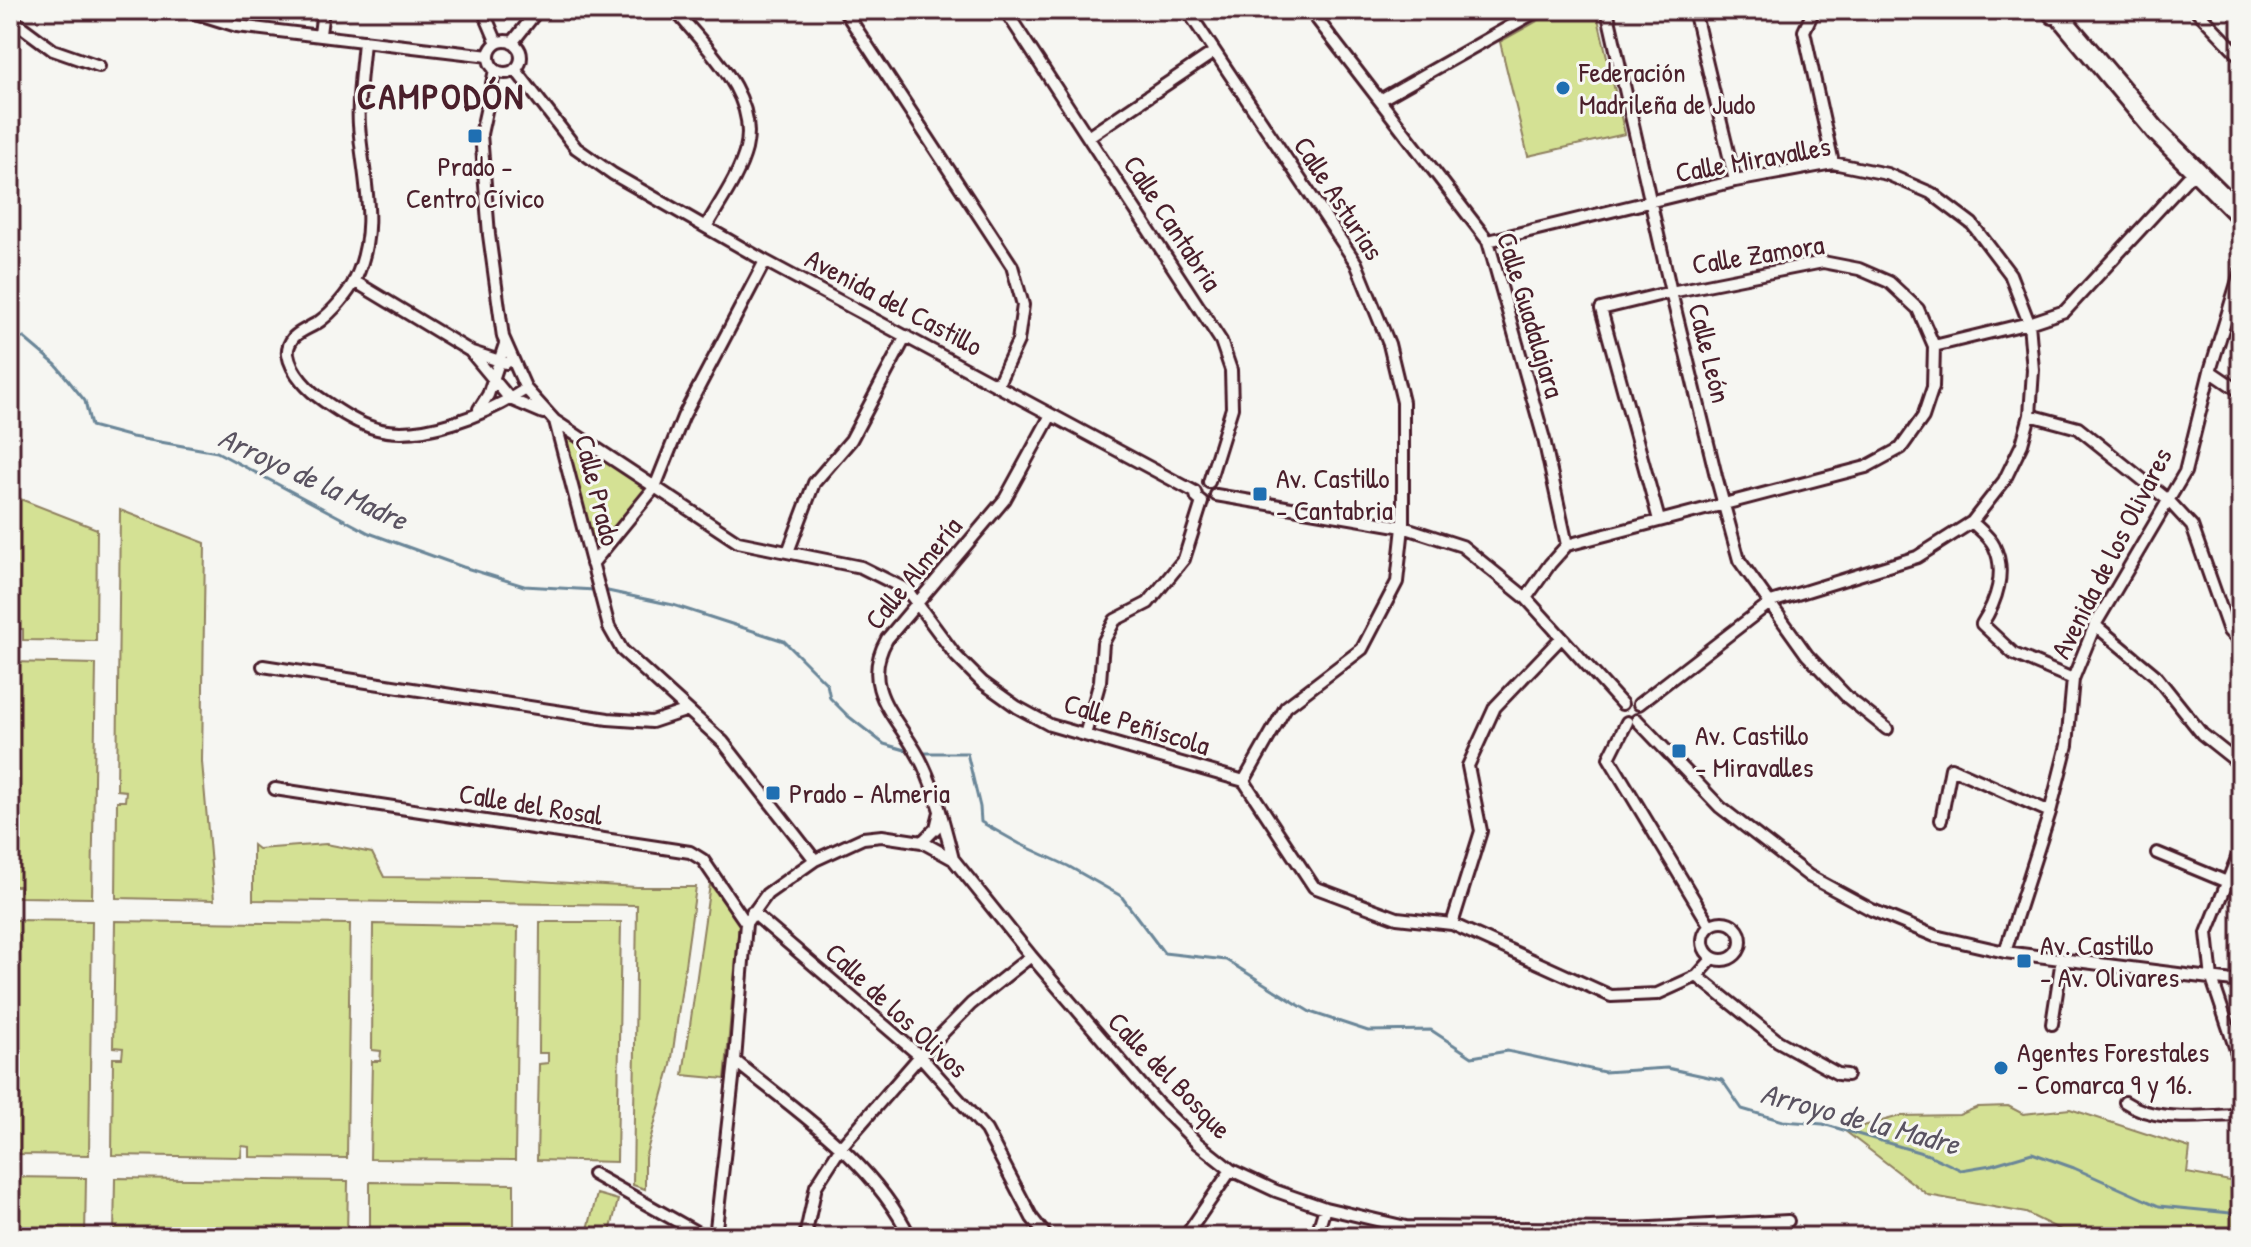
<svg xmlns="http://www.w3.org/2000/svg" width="2251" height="1247" font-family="'Patrick Hand',sans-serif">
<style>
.green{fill:#d4e194;stroke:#8f8060;stroke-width:2}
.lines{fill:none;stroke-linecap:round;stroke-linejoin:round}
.stream{stroke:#6a8698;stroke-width:3}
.minor-casing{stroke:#4a1f2b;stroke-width:16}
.minor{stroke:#f6f6f2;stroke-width:10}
.poi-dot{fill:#1f6fb2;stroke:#f6f6f2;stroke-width:3}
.labels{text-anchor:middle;stroke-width:6;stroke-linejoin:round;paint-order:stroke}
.poi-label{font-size:28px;fill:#4a1f2b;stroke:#f6f6f2;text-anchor:start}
.street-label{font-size:28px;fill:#4a1f2b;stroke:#f6f6f2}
.water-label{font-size:30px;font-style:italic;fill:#5a5361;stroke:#f6f6f2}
.district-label{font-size:36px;font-weight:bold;letter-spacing:2px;fill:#4a1f2b;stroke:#f6f6f2}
</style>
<rect width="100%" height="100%" fill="#f6f6f2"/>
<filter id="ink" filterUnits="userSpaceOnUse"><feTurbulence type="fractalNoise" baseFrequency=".0125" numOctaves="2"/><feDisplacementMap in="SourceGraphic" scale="16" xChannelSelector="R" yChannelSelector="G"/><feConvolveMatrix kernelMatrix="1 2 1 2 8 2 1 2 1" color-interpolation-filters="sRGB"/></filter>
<g filter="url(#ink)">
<path class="green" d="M1557 10H1596L1625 134 1528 156 1500 42Z
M555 421 655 487 592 564Z
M10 495 97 529 96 641 23 640V629H15L14 640H10Z
M120 510 205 543 202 762 214 900 116 898 117 801H125L126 791 117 790Z
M10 662 96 664 92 898 19 897V886H12L10 897Z
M326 844 372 853 384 877 485 878 637 887H696L671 1065 645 1158V1189L633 1185 637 905 253 900V845L258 849Z
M710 884 739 924 725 1079 683 1075Z
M10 920 92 921 89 1155 16 1154V1144L10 1143Z
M115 921 350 924 347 1158 250 1157V1147L242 1146 241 1157 112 1155 113 1058H122L123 1048 113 1047Z
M540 922H621L617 1162 537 1160 539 1064 548 1063V1053H539Z
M373 924 518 927 515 1160 370 1159 372 1061H380L381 1051 372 1050Z
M2008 1106 2023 1114 2070 1109 2190 1148 2187 1173 2241 1183V1237H2075L2026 1213 1928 1195 1845 1131 1900 1116 1959 1115 1978 1107Z
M10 1177 86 1178 85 1237H10Z
M115 1178 348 1181 347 1237H114Z
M370 1182 514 1184V1237H370Z
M597 1194 618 1200 609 1237H586Z"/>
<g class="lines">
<path class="stream" d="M10 336 24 338 56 365 85 401 91 426 132 437 217 452 369 533 463 567 524 586 595 590
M603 590 673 605 784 641 827 684 830 698 848 716 884 744 912 752
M920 753H967L980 807 981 822 1020 844 1068 866 1121 896 1164 953 1226 960 1310 1012 1368 1031 1431 1030 1472 1057 1507 1051 1604 1072 1667 1068 1722 1080 1742 1109 1783 1121 1823 1124 1929 1155 1961 1170 1991 1165 2032 1153 2074 1168 2159 1206 2241 1214"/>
<defs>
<path id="minor" d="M186 10 237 26 489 56
M483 10 497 43
M675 10C706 49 759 94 746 149 739 176 720 202 706 227
M844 10 1012 266 1023 305 1018 341 998 384
M1005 10 1221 341 1231 370 1232 408 1209 482
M1187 10 1356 263 1389 344 1403 402V527L1397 582 1362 649 1286 707 1244 781
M1310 10 1488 241 1544 439 1567 545
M1607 10 1671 292 1716 476 1739 560 1807 655 1847 697 1887 729
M1694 10 1735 181
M1814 10 1804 31 1833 163
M2045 10 2052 18H2063
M2196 10 2241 57
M2068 12 2072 25 2160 129 2241 209
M10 18 53 50 99 66
M2057 19 2153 134 2241 222
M320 34 323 10
M364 41C362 68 357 97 359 125 363 180 380 227 355 280 348 294 332 312 320 321 312 327 301 330 294 337 290 342 287 348 288 354 291 373 309 391 324 401 340 412 358 424 377 429 422 441 489 413 526 389
M489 57a16 16 0 1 1 32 0a16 16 0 1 1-32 0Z
M512 43 538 10
M515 69 576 148 613 174 765 261 1195 492 1197 498 1202 502
M495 70 481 134 489 235 503 337 526 389 555 421 609 627 622 650 723 742 815 860
M1380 100 1539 10
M1088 137 1214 52
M1488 241 1735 181 1833 163 1887 174 1931 193 1972 224 2010 274 2029 323 2033 370 2030 415 2022 444 2004 481 1972 522 1917 557 1771 602 1639 704
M354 281 470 351 510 399 543 413
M1934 346 2029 323 2065 311 2197 168
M472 352 506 363
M2210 371 2241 392
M479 409 488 395 505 344
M2030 415 2078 428 2168 500 2192 526 2229 631 2241 643
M555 421 738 542 861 567 907 590 956 656 982 682 1017 707 1050 725 1244 781 1314 887 1397 918 1452 924 1611 996 1657 994 1697 976 1713 958
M1216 495 1403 527 1462 546 1526 598 1622 704
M1972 522C1979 529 1990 537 1994 546 2007 572 1996 602 1982 624L2014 654 2073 679
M788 552 814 483 851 440 906 336
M592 564 655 487 683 417 765 261
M1526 598 1550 564 1567 545 1866 467 1901 448 1923 417 1933 387 1934 346 1918 309 1889 282 1859 269 1823 262 1671 292 1601 309 1659 520
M2095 625 2155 675 2202 734 2241 765
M263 666 608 719 652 722 688 710
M1637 720 1720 807 1809 876 1872 910 1935 936 2005 952 2241 982
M1627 722 1609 758 1710 926
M1085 735 1100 681 1103 643 1115 620 1148 603 1184 559 1202 502
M275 789 690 852 703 860 746 923
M1941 820 1951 768 2050 812
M922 842 936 828 940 812
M2241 848 2207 933 2212 979 2241 1065
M2157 853 2227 882
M953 859C945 828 937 795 923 765 903 721 857 692 887 639L1005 499 1051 415
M752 912 920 1056 986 1130 1032 1218 1047 1237
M1703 941a19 19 0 1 1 38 0a19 19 0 1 1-38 0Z
M1452 924 1481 831 1468 766 1495 707 1561 638
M2005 952 2050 812 2067 745 2073 679 2095 625 2185 472 2210 371 2241 270
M1697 976 1778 1041 1838 1074 1847 1075
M2052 1024 2062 959
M735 1061C798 1112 874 1162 910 1237
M2125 1102C2157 1124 2204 1115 2241 1115
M593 1174 705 1237
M715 1237 735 1061 746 923 767 894 815 860 863 838 882 836 922 842 953 859 1031 956 1157 1103 1197 1143 1231 1170 1276 1191 1325 1208 1406 1227 1632 1229 1788 1221
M805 1237 816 1186 841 1147 920 1056 971 1004 1031 956
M1185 1237 1231 1170
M1316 1237 1325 1208"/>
</defs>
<use href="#minor" class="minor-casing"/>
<use href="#minor" class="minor"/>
</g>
</g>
<g class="poi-dot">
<circle cx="1563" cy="88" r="8"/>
<rect x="467" y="128" width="16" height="16" rx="4"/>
<rect x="1252" y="486" width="16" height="16" rx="4"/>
<rect x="1671" y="743" width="16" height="16" rx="4"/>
<rect x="765" y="785" width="16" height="16" rx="4"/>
<rect x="2016" y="953" width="16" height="16" rx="4"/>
<circle cx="2001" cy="1068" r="8"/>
</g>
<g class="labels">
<g class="poi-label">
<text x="1579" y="82">Federación<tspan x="1579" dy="32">Madrileña de Judo</tspan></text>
<text x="475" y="176" text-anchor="middle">Prado -<tspan x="475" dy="32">Centro Cívico</tspan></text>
<text x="1276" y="488">Av. Castillo<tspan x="1276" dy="32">- Cantabria</tspan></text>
<text x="1695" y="745">Av. Castillo<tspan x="1695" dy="32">- Miravalles</tspan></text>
<text x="789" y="803">Prado - Almeria</text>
<text x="2040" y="955">Av. Castillo<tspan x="2040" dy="32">- Av. Olivares</tspan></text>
<text x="2017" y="1062">Agentes Forestales<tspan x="2017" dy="32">- Comarca 9 y 16.</tspan></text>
</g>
<g class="street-label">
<text transform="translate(1753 159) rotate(-10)" y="10">Calle Miravalles</text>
<text transform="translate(1339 198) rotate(57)" y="10">Calle Asturias</text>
<text transform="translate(1173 223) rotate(57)" y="10">Calle Cantabria</text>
<text transform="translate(1758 254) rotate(-9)" y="10">Calle Zamora</text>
<text transform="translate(894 302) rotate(28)" y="10">Avenida del Castillo</text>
<text transform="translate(1531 315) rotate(73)" y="10">Calle Guadalajara</text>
<text transform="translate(1710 353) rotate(76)" y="10">Calle León</text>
<text transform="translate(598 490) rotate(76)" y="10">Calle Prado</text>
<text transform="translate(2111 553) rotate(-63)" y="10">Avenida de los Olivares</text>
<text transform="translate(913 573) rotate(-51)" y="10">Calle Almería</text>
<text transform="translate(1137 724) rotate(17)" y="10">Calle Peñíscola</text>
<text transform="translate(531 804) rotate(9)" y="10">Calle del Rosal</text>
<text transform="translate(897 1010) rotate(43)" y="10">Calle de los Olivos</text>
<text transform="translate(1170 1075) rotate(46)" y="10">Calle del Bosque</text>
</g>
<g class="water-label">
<text transform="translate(313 479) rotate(25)" y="10">Arroyo de la Madre</text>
<text transform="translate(1860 1119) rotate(15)" y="10">Arroyo de la Madre</text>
</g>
<g class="district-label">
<text x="441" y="109">CAMPODÓN</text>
</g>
</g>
<rect width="2251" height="1247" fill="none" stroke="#f6f6f2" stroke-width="40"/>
<rect x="20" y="20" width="2211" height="1207" fill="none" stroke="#4a1f2b" stroke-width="3" filter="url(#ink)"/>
</svg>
